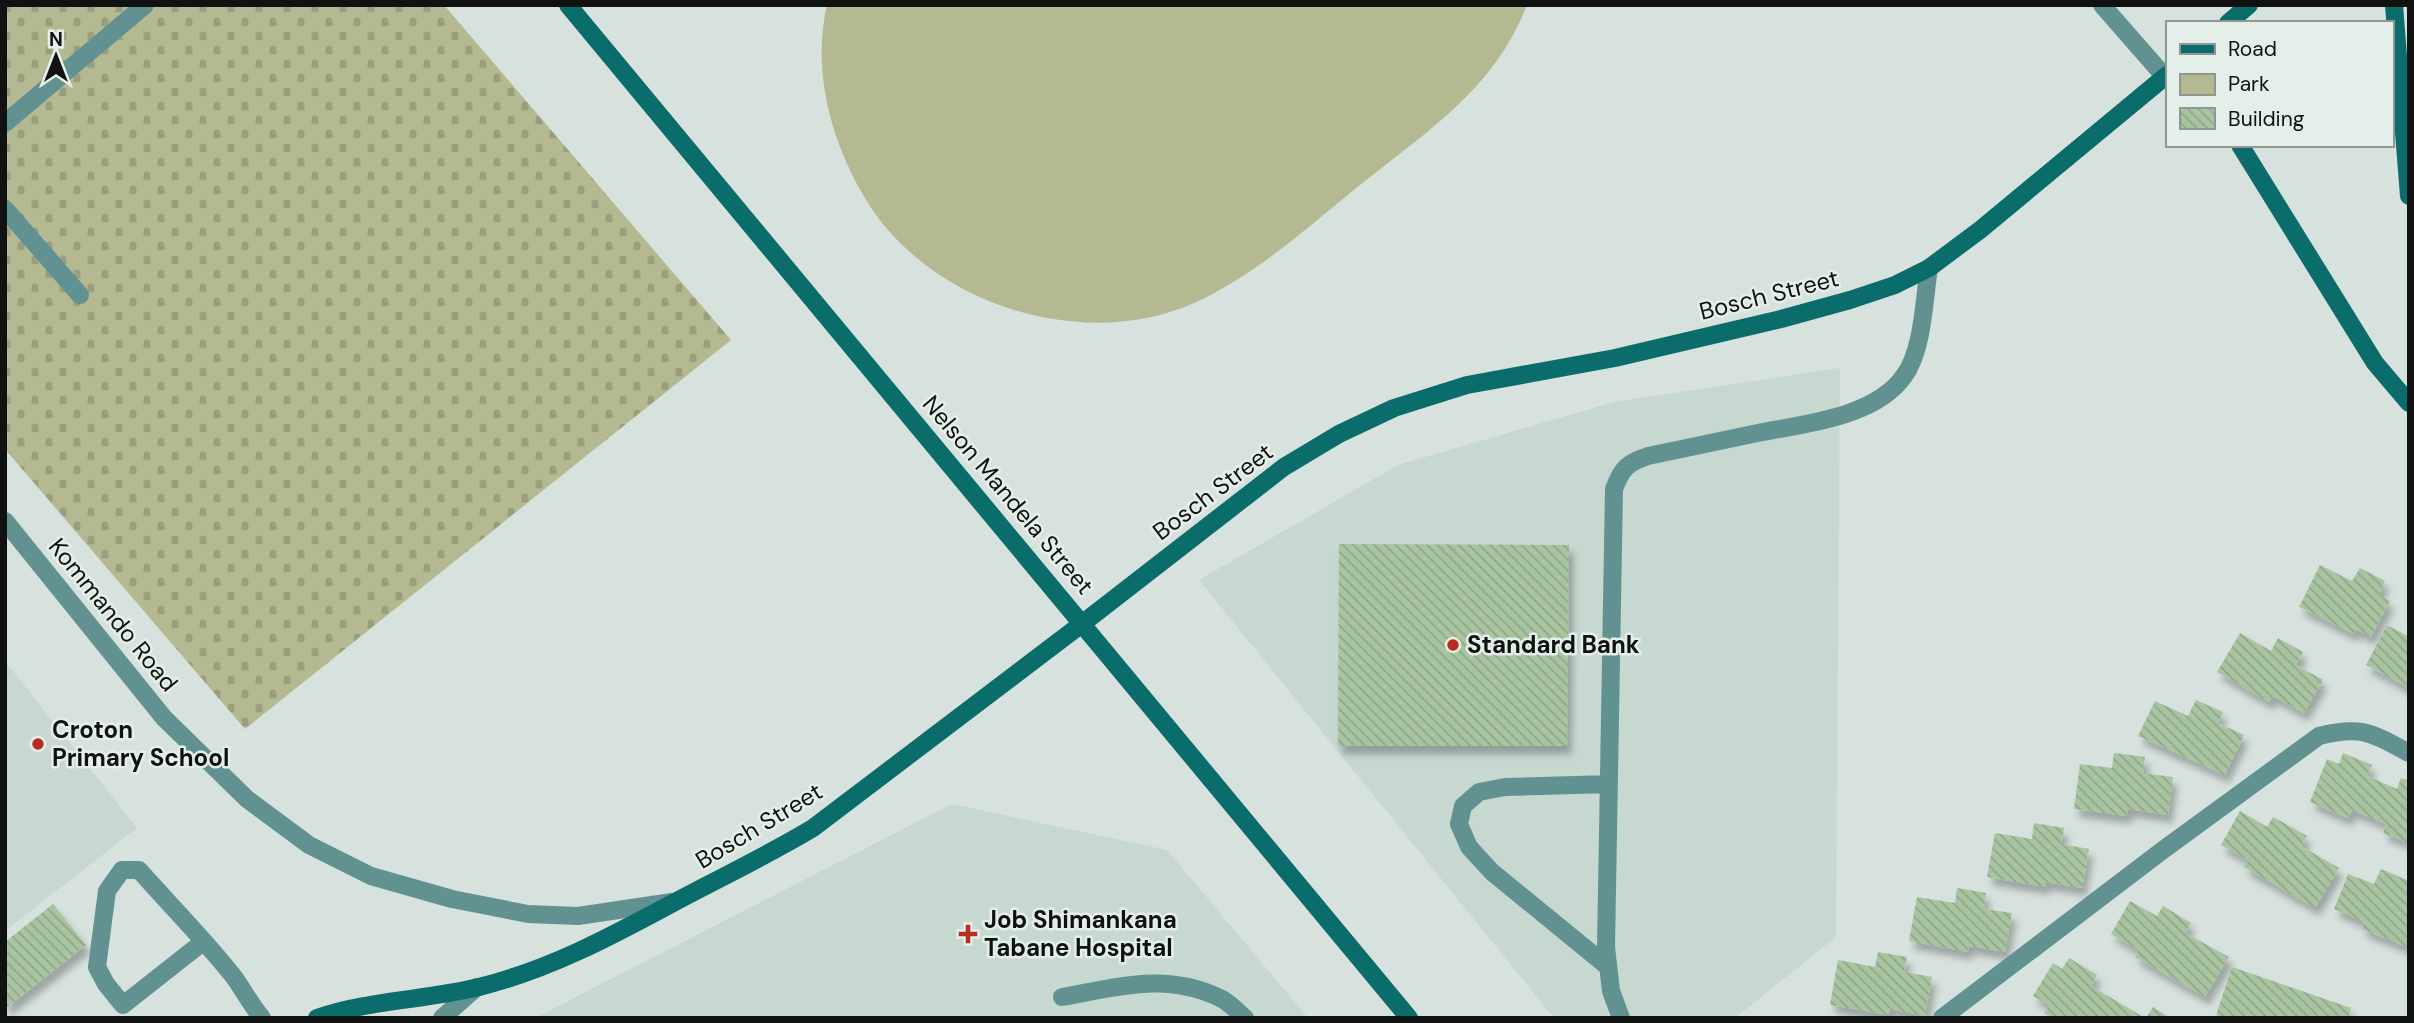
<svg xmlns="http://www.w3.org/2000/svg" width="2414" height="1023" font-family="'DM Sans',sans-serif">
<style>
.built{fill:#c6d8d0}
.green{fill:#b5b992}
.cemetery{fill:url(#cemetery-stones)}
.building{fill:url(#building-back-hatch);filter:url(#shadow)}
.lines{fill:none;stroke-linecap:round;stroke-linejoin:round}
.lane{stroke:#619291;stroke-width:18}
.street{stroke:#619291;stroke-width:18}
.secondary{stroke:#0b6c6c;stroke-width:18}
.poi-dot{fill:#b92c20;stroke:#e5efea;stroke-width:2.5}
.labels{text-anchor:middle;stroke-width:5;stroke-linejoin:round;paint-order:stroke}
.street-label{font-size:24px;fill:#0f1210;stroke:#e5efea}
.poi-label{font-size:24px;font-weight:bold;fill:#0f1210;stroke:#e5efea;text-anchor:start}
</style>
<defs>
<pattern id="cemetery-stones" width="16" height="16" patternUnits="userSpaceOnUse" patternTransform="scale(1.75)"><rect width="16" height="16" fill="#b5b992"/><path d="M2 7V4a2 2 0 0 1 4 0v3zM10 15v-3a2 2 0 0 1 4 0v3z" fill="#9a9e7d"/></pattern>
<pattern id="building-back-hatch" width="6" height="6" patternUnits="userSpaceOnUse" patternTransform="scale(1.75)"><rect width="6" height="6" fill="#a8c4a0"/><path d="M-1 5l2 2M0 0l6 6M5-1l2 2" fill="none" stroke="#8fa789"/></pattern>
<filter id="shadow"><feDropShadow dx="4.5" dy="8" stdDeviation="3.5" flood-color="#0004"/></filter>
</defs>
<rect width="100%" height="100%" fill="#d7e1dd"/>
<path class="built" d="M1840 368 1836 937 1735 1018H1554L1199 580 1398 465 1614 402Z
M5 661 137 828 5 931Z
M952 804 1167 850 1308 1018H535Z"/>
<path class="green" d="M827 5H1527C1496 86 1431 129 1365 181 1311 224 1258 274 1194 303 1079 354 923 302 862 193 830 137 812 69 827 5Z"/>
<path class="cemetery" d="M5 5H444L731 340 245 729 5 449Z"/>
<path class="building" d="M1339 544 1569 545 1567 746H1338Z
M2320 565 2352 581 2360 568 2385 581 2379 595 2390 601 2371 637 2356 629 2354 634 2299 607Z
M2387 625 2409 637V688L2366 665Z
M2240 633 2271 651 2278 638 2303 652 2296 665 2323 680 2304 713 2273 696 2269 702 2217 672Z
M2196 700 2223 712 2218 723 2244 735 2225 775 2138 736 2155 701 2188 716Z
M2114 753 2145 757 2143 773 2173 777 2168 815 2128 809 2127 816 2074 809 2080 764 2112 768Z
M2343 753 2372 765 2367 776 2397 789 2401 778 2409 781V843L2383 833 2386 824 2352 810 2348 818 2310 802 2327 759 2339 764Z
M2240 811 2267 827 2273 817 2307 836 2301 846 2339 868 2315 908 2244 867 2248 860 2221 845Z
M2034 823 2064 828 2061 844 2089 849 2082 888 2046 882 2045 887 1987 877 1995 833 2032 839Z
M2381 869 2409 881 2404 896 2409 898V948L2362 929 2364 922 2334 909 2348 874 2374 884Z
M1957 888 1986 893 1984 909 2012 913 2005 952 1969 946 1968 952 1909 941 1917 897 1955 903Z
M2130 901 2157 916 2163 906 2191 923 2185 933 2229 957 2205 997 2135 957 2138 950 2111 934Z
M53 904 86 945 5 1009V942Z
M1878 952 1907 957 1904 972 1932 977 1925 1016 1890 1009 1888 1015 1830 1005 1838 960 1875 967Z
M2069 958 2097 975 2091 986 2145 1018H2052L2044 1013 2049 1005 2033 996 2053 963 2062 969Z
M2232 967 2351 1008 2348 1018H2224L2216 1015Z
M2153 1007 2170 1018H2146Z"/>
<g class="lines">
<path class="lane" d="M5 123 145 5
M5 209 80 295
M203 942 123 1005 106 984 97 967 107 891 122 870H139C170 905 205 940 234 977 244 991 251 1005 262 1018
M1607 966 1492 872 1469 847 1459 824 1463 806 1479 792 1505 787 1609 784
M1062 997C1118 987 1166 972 1220 998 1229 1002 1237 1011 1245 1018
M442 1018 477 987
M1621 1018 1611 991 1606 947 1614 489C1622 468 1627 463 1648 456 1683 449 1718 441 1753 434 1799 424 1874 419 1904 376 1923 351 1924 299 1929 268"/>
<path class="street" d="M2102 5 2165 77
M5 521 164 718 247 799 309 845 371 876 452 899 528 914 578 916 672 902
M1942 1018 2163 850 2319 736C2361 725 2372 733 2409 753"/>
<path class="secondary" d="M568 5 1409 1018
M2394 5 2409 196
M2228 23 2249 5
M2240 145 2375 363 2409 403
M317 1018C369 1000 426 1000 479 987 548 970 610 937 673 903 720 878 768 855 813 828L1083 623 1284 467 1339 434 1394 408 1467 385 1615 358 1781 319 1850 300 1895 285 1929 268 1980 230 2167 75"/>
</g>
<g class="poi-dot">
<circle cx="1453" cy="645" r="7"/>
<circle cx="38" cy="744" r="7"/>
<path d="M964.5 923.5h7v7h7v7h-7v7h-7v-7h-7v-7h7z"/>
</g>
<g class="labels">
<g class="street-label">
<text transform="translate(1769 295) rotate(-14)" y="8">Bosch Street</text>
<text transform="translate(1213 492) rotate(-37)" y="8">Bosch Street</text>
<text transform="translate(1008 495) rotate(50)" y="8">Nelson Mandela Street</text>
<text transform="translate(113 615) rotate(51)" y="8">Kommando Road</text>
<text transform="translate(759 826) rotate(-31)" y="8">Bosch Street</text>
</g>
<g class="poi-label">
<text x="1467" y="653">Standard Bank</text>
<text x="52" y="738">Croton<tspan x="52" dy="28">Primary School</tspan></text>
<text x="984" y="928">Job Shimankana<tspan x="984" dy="28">Tabane Hospital</tspan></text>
</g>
</g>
<rect width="2414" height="1023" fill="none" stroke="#0f1210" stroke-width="14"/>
<rect x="2166" y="21" width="228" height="126" fill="#e5efea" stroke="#8f9793" stroke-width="2"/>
<rect x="2180" y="44" width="35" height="10" fill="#0b6c6c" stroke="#8f9793" stroke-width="2"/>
<text x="2228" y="56" font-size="21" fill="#0f1210">Road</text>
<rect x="2180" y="74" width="35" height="21" fill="#b5b992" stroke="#8f9793" stroke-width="2"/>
<text x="2228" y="91" font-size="21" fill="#0f1210">Park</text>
<rect x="2180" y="108" width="35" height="21" fill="url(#building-back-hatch)" stroke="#8f9793" stroke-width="2"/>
<text x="2228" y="126" font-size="21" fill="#0f1210">Building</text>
<g transform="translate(56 56)" stroke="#e5efea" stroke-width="5" paint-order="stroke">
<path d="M0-5L12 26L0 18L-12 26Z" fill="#0f1210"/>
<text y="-10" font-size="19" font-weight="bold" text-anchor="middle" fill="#0f1210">N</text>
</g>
</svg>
